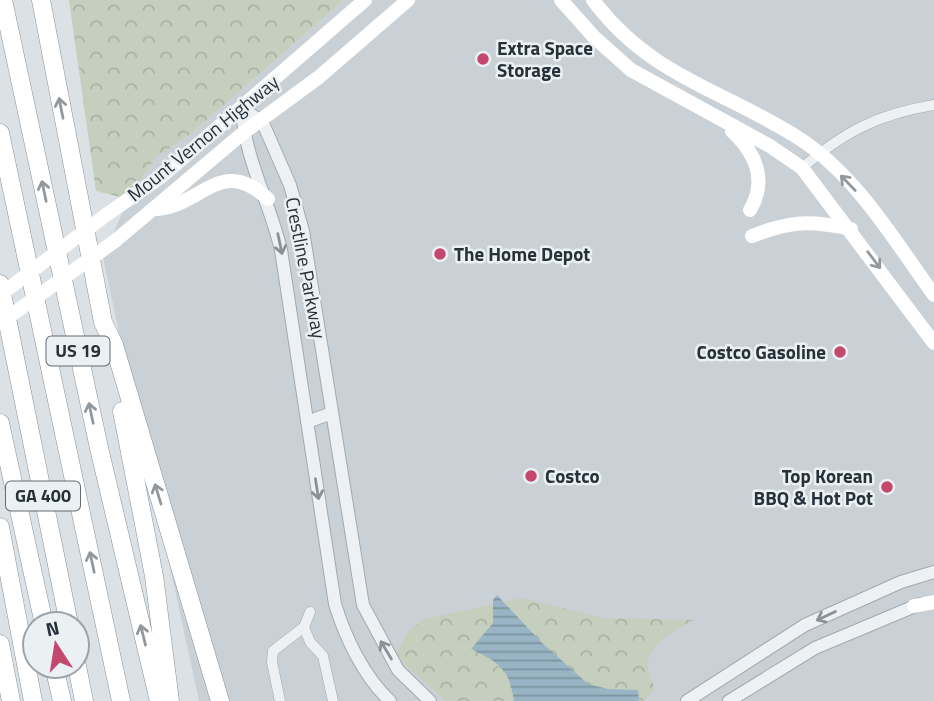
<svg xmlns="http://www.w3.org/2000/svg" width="934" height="701" font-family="'Titillium Web',sans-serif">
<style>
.built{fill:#cad1d6}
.forest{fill:url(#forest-crowns)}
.water{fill:url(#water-rules)}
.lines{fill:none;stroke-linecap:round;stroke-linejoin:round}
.minor-casing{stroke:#a2a9ae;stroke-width:11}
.tertiary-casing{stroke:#a2a9ae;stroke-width:14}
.motorway-casing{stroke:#84919b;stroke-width:19}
.minor{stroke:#eef1f4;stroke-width:10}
.tertiary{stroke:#eef1f4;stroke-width:12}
.secondary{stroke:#fff;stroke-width:14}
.motorway{stroke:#fff;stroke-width:18}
.secondary-bridge{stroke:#fff;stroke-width:14}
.oneway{stroke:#93989c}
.oneway2{stroke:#8a9197}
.poi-dot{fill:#c4476d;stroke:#ebf0f3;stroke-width:2.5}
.labels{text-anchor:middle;stroke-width:5;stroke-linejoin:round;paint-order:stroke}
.shield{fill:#ebf0f3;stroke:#626a72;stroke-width:2}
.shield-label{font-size:18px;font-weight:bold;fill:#27313a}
.poi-label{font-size:19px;font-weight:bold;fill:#27313a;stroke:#ebf0f3;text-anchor:start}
.street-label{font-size:19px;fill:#27313a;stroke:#ebf0f3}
</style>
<defs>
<pattern id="forest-crowns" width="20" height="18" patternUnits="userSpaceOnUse" patternTransform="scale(1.75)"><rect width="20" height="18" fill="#c5cfbe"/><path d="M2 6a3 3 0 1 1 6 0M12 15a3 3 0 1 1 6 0" fill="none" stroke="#a9b2a4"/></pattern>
<pattern id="water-rules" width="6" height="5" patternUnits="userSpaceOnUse" patternTransform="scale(1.75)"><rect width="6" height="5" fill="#99b4c4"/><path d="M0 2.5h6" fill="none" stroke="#7d93a0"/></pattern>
</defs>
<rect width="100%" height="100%" fill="#dce1e5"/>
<path class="built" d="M344 0H934V701H199L103 258 128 199 155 158 189 135Z"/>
<path class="forest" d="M69 0H344L189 135 155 158 128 199 96 191Z
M522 598 604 618 694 620C677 629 646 644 648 667 648 674 653 683 655 689L643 701H446L409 669 396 654 407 633 421 620Z"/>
<path class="water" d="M497 595 541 642 588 684 608 689 638 690 639 701H514C509 668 500 663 471 649L493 623V600Z"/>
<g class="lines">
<defs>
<path id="minor" d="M802 168C845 131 879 114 934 105
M304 627 310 642 323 656 333 701
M304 627 310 612
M280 701 272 662 273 651 304 627"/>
<path id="tertiary" d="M242 109 262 121 290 185 303 231 363 605 398 670 430 701
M242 109C244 157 270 203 281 250L335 604C345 637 364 677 390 701
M307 422 332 413
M687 701 805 625 901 582 934 572
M729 701 815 648 920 604"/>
<path id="motorway" d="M3 0 99 448 159 701
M41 0 103 322 114 345 220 701
M0 133 121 701
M0 284 69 624
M122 411 154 576 170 701
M0 423 44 624
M0 527 33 701
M0 644 11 701
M54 666 62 701
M77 666 84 701"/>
</defs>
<use href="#minor" class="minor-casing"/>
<use href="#tertiary" class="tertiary-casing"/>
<use href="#motorway" class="motorway-casing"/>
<use href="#minor" class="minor"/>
<use href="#tertiary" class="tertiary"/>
<path class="secondary" d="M561 0 594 37 631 70 770 146 802 168 934 343
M593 0C652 79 726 90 803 141 858 178 896 243 934 295
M732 131C755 152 768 180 750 210
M157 209C203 205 221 155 268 199
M106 215 162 176 365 0
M752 236C790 221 810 220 851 229
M115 241 243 133 319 77 408 0
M914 606 934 602"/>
<use href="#motorway" class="motorway"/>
<path class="secondary-bridge" d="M0 295 106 215
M0 323 115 241"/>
</g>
<defs><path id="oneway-shaft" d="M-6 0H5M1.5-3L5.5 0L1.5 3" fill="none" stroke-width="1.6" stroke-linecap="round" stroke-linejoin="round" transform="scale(1.75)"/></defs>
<g class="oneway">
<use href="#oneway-shaft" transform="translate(61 108) rotate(-101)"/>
<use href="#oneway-shaft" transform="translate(848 183) rotate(-134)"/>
<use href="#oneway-shaft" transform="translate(44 191) rotate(-102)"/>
<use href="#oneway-shaft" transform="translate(874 260) rotate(53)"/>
<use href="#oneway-shaft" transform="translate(91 413) rotate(-102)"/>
<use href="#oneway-shaft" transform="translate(158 494) rotate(-107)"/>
<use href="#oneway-shaft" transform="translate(92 562) rotate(-102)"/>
<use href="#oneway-shaft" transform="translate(143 635) rotate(-104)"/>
</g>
<g class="oneway2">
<use href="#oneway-shaft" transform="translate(280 244) rotate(78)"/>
<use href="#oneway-shaft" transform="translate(317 489) rotate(81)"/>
<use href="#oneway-shaft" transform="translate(826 616) rotate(155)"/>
<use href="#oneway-shaft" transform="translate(386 650) rotate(-121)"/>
</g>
<g class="poi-dot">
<circle cx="483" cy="59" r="7"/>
<circle cx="440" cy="254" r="7"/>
<circle cx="840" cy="352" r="7"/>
<circle cx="531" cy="476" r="7"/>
<circle cx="887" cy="487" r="7"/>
</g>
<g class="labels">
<g class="shield">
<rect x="46.5" y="336.5" width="63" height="29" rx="5"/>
<rect x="6" y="481.5" width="74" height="29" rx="5"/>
</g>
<g class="shield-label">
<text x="78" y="357">US 19</text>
<text x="43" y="502">GA 400</text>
</g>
<g class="poi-label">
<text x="497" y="55">Extra Space<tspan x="497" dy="22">Storage</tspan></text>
<text x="454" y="261">The Home Depot</text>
<text x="826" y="359" text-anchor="end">Costco Gasoline</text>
<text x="545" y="483">Costco</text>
<text x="873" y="483" text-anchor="end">Top Korean<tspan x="873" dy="22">BBQ &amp; Hot Pot</tspan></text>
</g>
<g class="street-label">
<text transform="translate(203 138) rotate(-39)" y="7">Mount Vernon Highway</text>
<text transform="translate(306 268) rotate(79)" y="7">Crestline Parkway</text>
</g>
</g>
<g transform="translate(56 645) rotate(348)"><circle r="33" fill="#ebf0f3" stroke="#9da4a9" stroke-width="2"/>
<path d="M0-5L12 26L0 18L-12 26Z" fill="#c4476d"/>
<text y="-10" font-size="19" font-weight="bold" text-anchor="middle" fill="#27313a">N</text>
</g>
</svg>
